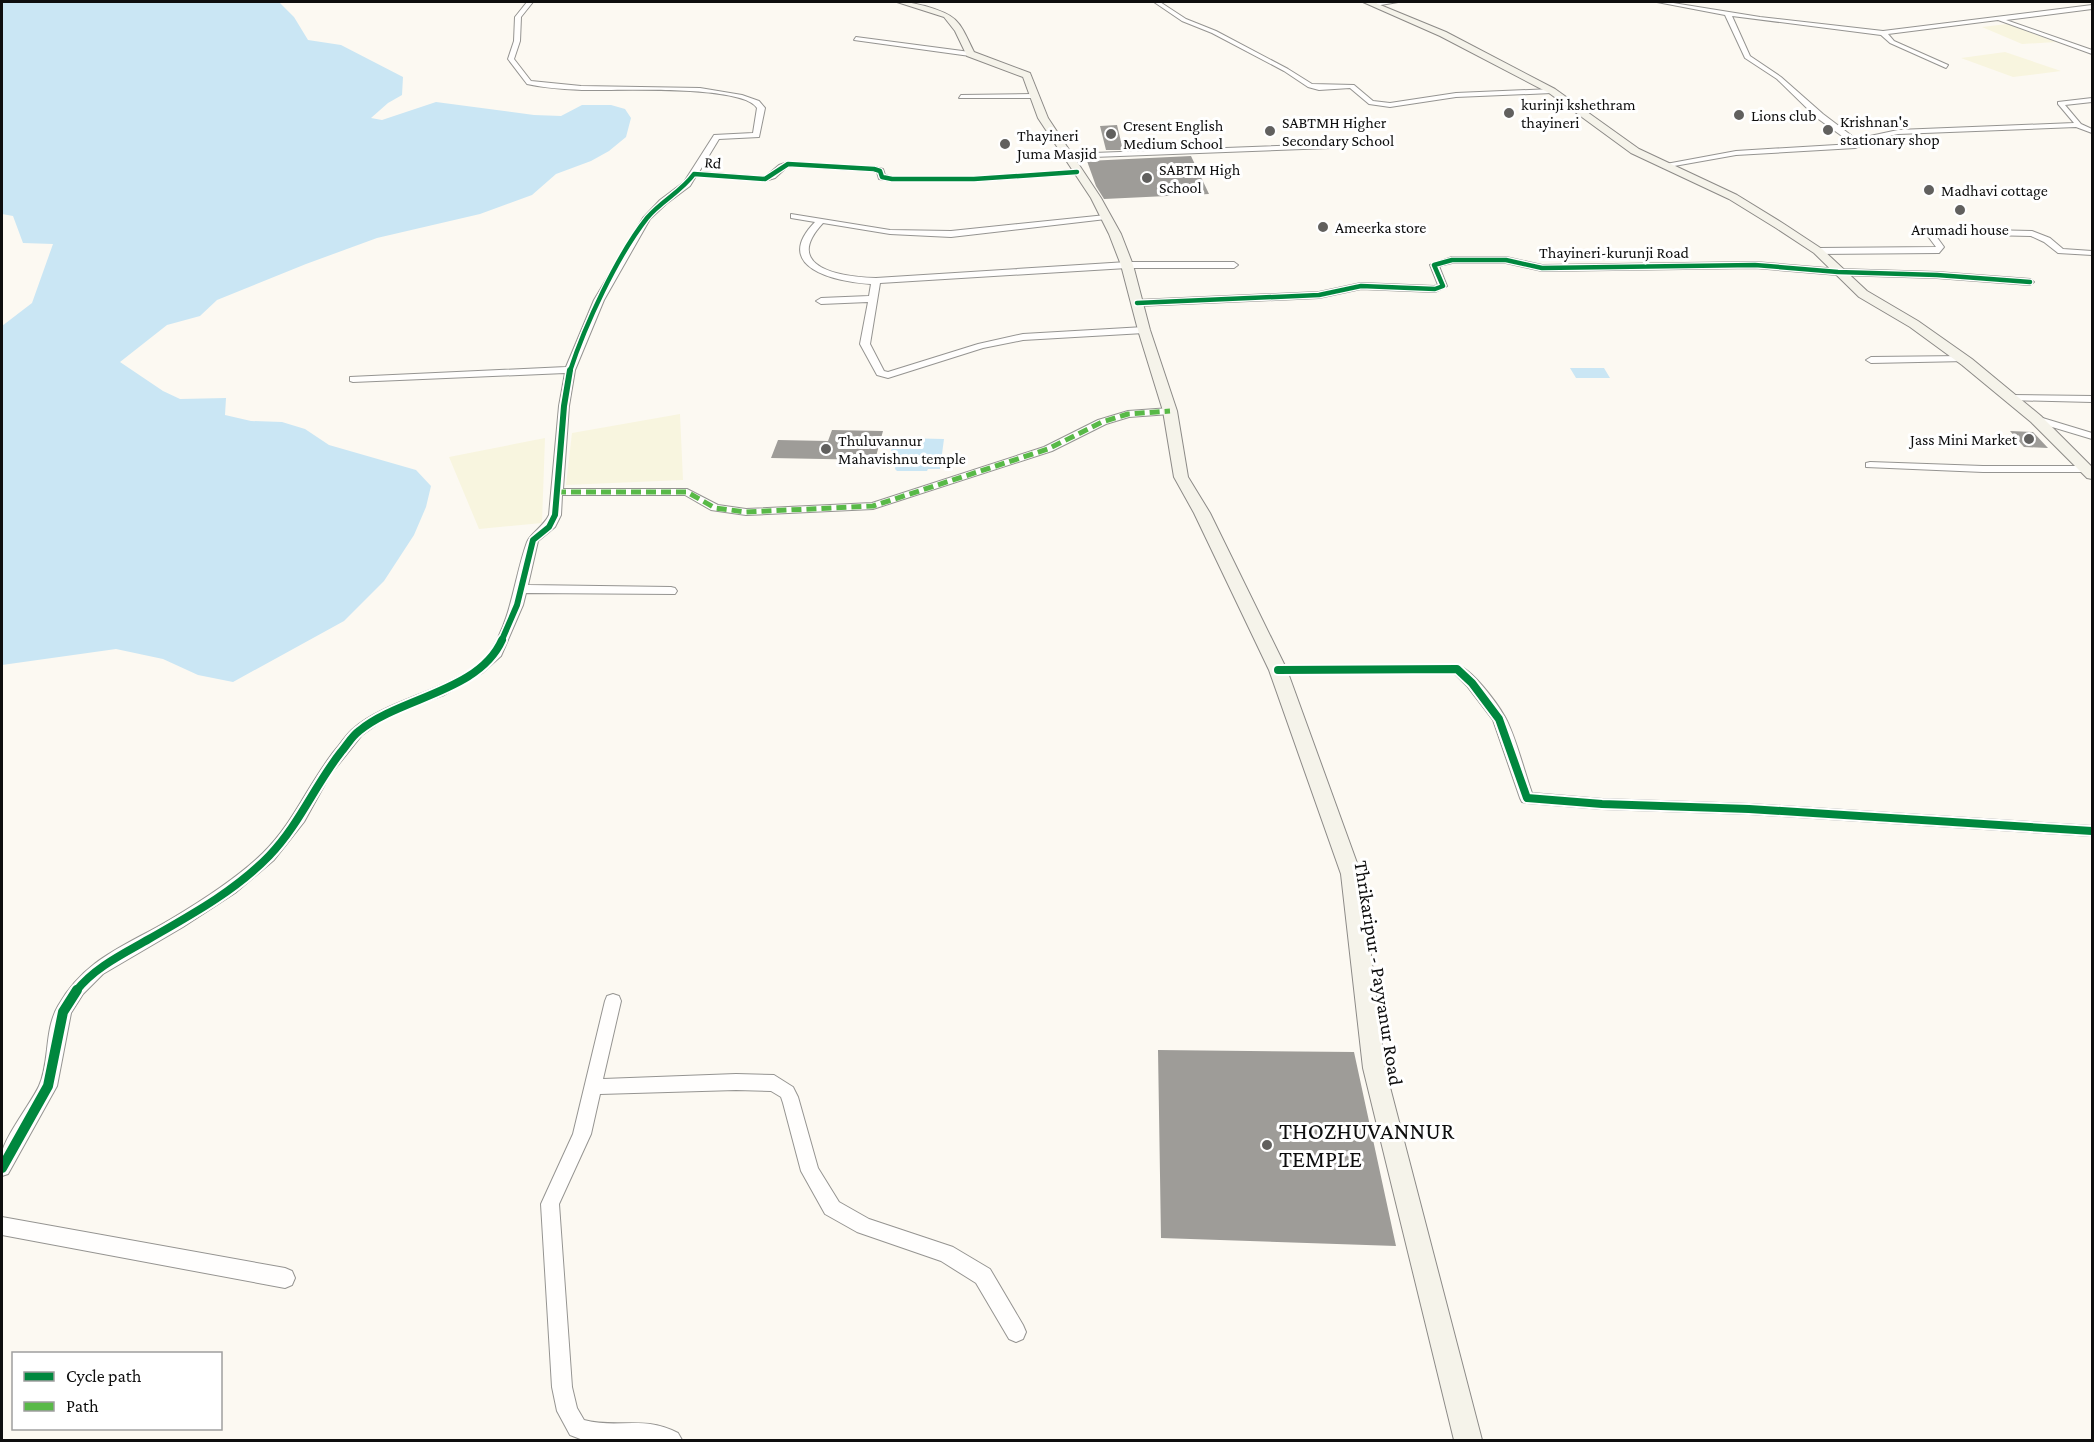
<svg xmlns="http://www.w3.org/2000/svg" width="2094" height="1442" font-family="'Crimson Pro',serif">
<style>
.farmland{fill:#f8f5df}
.water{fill:#cae6f4}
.building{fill:#9e9c98}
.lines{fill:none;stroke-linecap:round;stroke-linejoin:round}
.street-casing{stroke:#959491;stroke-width:2}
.secondary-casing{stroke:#8c8a87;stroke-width:2}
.street{fill:#fffefd;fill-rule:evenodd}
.secondary{fill:#f5f3ea;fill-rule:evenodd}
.quiet{stroke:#58b947;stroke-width:5;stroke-dasharray:10 5;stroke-linecap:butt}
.cycleway-far3-casing{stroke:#fff;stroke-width:7}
.cycleway-far2-casing{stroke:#fff;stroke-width:9}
.cycleway-far1-casing{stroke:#fff;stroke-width:12}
.cycleway-casing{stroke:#fff;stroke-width:14}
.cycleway-far3{stroke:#00873e;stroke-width:4.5}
.cycleway-far2{stroke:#00873e;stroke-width:6}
.cycleway-far1{stroke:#00873e;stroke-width:8}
.cycleway{stroke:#00873e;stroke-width:10}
.poi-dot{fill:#61605e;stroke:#fff;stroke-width:2}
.labels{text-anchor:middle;stroke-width:6;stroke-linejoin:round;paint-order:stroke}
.far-poi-label{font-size:16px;fill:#0e0e0e;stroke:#fff;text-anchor:start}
.far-street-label{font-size:16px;fill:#0e0e0e;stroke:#fff}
.street-label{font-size:20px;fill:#0e0e0e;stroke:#fff}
.near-poi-label{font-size:24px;fill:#0e0e0e;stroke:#fff;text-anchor:start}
</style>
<rect width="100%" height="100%" fill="#fcf9f2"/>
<path class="farmland" d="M2007 24 2056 42 2022 44 1982 27Z
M2005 52 2061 71 2013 77 1961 58Z
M680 414 683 480 566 485 572 433Z
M545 438 542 523 479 529 449 457Z"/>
<path class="water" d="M2 2H279L294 17 308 40 341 45 403 77 402 95 388 103 371 118 382 120 436 102 534 115 561 116 582 105H611L625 109 631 118 626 137 609 151 591 161 556 174 532 195 480 214 377 238 306 264 217 300 200 316 167 325 120 362 163 391 180 399 226 398 225 415 251 421 282 422 305 429 329 445 416 470 431 486 426 507 414 535 384 581 344 621 233 682 198 675 163 659 116 649 2 665V326L32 303 53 244 23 243 13 216 2 214Z
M1570 368H1604L1610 378H1576Z
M900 438 944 439 940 469H928L927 471H897L895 469 897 456H890L893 442H899Z"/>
<path class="building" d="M1117 125 1123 150H1106L1100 126Z
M1191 156 1209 194 1104 199 1096 186 1087 161Z
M832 430 883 431 875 460 771 458 778 440 828 441Z
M2010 431 2033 432 2048 448 2024 447Z
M1158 1050 1354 1052 1396 1246 1161 1238Z"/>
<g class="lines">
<defs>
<path id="street" d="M527 2H533L521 17 520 41 514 59 531 81 581 86 700 88 742 95 759 101 765 108 759 137 719 139 699 172 765 177 779 165 788 162 874 167 883 169 885 175 892 177H974L1077 170 1081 172 1077 174 974 181H892L879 179 877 172 873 171 788 166 775 178 765 181 696 176 690 186 666 204 650 219 604 300 575 370 569 406 563 489H687L718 505 746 509 872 503 1044 447 1098 420 1128 411 1170 408 1175 411 1170 414 1129 417 1106 424 1052 451 873 509 746 515 711 510 685 495H562L561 515 555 527 538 541 528 585 671 587 675 588 677 591 675 594 526 593 523 605 501 656 482 673 444 695 407 708 383 720 362 735 330 775 304 822 274 860 235 893 183 927 103 974 83 994 71 1013 57 1086 8 1174 2 1176C2 1169 0 1161 2 1153 4 1138 31 1103 39 1086 50 1062 44 1030 58 1006 85 958 126 946 171 919 203 900 236 879 263 853 294 823 309 782 336 749 342 742 347 733 354 728 389 697 467 687 491 650 512 618 514 578 527 542 530 534 544 526 549 515L559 406 565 373 353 382 350 381V377L566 367 594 300 643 218 660 200 684 182 714 135 753 133 757 108C742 84 612 91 582 90 563 89 545 88 527 84L508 59 514 41 515 17Z
M1154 2H1160L1186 19 1216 31 1288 69 1312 84 1354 85 1373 101 1390 103 1456 93 1552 89 1555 91 1552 93 1456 97 1390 107 1369 104 1350 88 1319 90 1308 87 1284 71 1212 33 1182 21Z
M1382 2H1398L1375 6 1372 4Z
M1657 2H1667L1760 17 1883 31 2092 5V9L2006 20 2092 50V54L1998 20 1888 34 1894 41 1948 65 1946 68 1890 43 1881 35 1732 16 1750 56 1781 77 1823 114 1856 139 1898 130 2074 123 2058 104V102L2092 98V102L2065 105 2081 124 2092 129V133L2076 127 1898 134 1860 142V146L1855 148 1736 155 1663 168V164H1666L1736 151 1853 144 1817 118 1777 79 1745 58 1725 15Z
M856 37 970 52 973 54 970 56 854 40Z
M961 95 1034 94 1037 96 1034 98H959Z
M1333 144 1334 146 1330 148 1067 158 1063 156 1067 154Z
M791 214 890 230 951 231 1106 215 1110 217 1106 219 951 237 890 234 823 223C781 268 842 277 876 278L1127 262H1234L1238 265 1234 268H1127L880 283 870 344 884 371 888 372 978 344 1023 334 1144 327 1149 330 1144 333 1023 340 983 348 888 378 877 375 860 344 868 302 821 304 816 301 821 298 869 296 871 284C835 282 771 267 815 222L791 218Z
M1940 229 2032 231 2050 238 2063 249 2092 251V255L2058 253 2044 242 2031 236 1941 234 1936 236 1944 247 1939 253 1818 254 1814 251 1818 248 1936 247 1927 235Z
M1452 257H1506L1542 265 1755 262 1838 269 1937 272 2030 279 2034 282 2030 285 1937 278 1838 275 1755 268 1542 271 1506 263H1452L1439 266 1447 286 1435 292 1361 289 1319 298 1137 306 1132 303 1137 300 1319 292 1361 283 1434 286 1438 285 1430 265Z
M1963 356 1968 359 1966 361 1871 363 1866 360 1871 357Z
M2011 395 2092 396V402L2007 400V396Z
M2036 416 2092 433V439L2032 421 2031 419Z
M1870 462 1983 466H2086L2091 469 2086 472H1983L1866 467V463Z
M1457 665C1472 669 1497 703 1505 717 1516 737 1524 771 1532 793L1602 799 1749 804 2092 826V836L1749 814 1602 809 1527 803 1522 802 1520 798 1493 720 1467 686 1454 673 1278 674 1272 670 1278 666Z
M613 994 619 996 621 1001 603 1079 736 1074 774 1075 793 1087 798 1097 818 1168 839 1202 869 1219 953 1247 990 1269 1023 1325 1026 1332 1023 1339 1016 1342 1009 1339 976 1283 941 1261 857 1232 825 1214 801 1171 783 1103 781 1097 771 1091 736 1090 600 1094 591 1134 559 1204 572 1387 577 1408 584 1420C618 1429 643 1415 678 1433L682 1440H583L570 1435 557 1411 552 1387 541 1204 573 1134 605 1001 607 996Z
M2 1217 285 1268 292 1271 295 1278 292 1285 285 1288 2 1235Z"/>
<path id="secondary" d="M897 2C907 1 915 4 925 6 959 16 959 21 974 52L1030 73 1048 118 1101 198 1121 234 1133 265 1150 330 1177 411 1188 477 1210 513 1287 670 1361 874 1385 1068 1482 1440H1454L1363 1068 1341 874 1269 670 1194 513 1174 477 1163 411 1138 330 1121 265 1109 234 1091 198 1038 118 1023 77 967 56 955 31 944 17Z
M1363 2H1373L1446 32 1555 89 1639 149 1737 195 1784 224 1822 249 1867 291 1918 321 1972 359 2041 416 2092 467V479L2087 478 2031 422 1962 365 1910 327 1859 297 1814 253 1776 228 1729 199 1631 153 1549 93 1440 36Z"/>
</defs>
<use href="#street" class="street-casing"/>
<use href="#secondary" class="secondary-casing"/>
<use href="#street" class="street"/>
<use href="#secondary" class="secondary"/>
<path class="quiet" d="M556 492H687L715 508 746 512 873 506 1048 449 1102 422 1128 414 1170 411"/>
<defs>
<path id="cycleway-far3" d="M1137 303 1319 295 1361 286 1435 289 1443 286 1434 265 1452 260H1506L1542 268 1755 265 1838 272 1937 275 2030 282
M570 371C585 325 617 256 647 218 661 201 681 192 694 174L765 179 788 164 874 169 880 171 882 177 892 179H974L1077 172"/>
<path id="cycleway-far2" d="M501 642 517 605 533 540 549 527 555 515 564 406 570 370"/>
<path id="cycleway-far1" d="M1278 670 1457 669 1472 683 1499 719 1527 798 1602 804 1749 809 2092 831
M76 991C95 967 123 954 149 939 191 915 235 891 269 856 299 825 315 785 341 752 347 745 352 736 359 731 400 697 479 692 502 640"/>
<path id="cycleway" d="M2 1168 48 1086 63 1012 77 990"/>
</defs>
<use href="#cycleway-far3" class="cycleway-far3-casing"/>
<use href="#cycleway-far2" class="cycleway-far2-casing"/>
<use href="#cycleway-far1" class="cycleway-far1-casing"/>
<use href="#cycleway" class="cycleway-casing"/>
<use href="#cycleway-far3" class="cycleway-far3"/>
<use href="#cycleway-far2" class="cycleway-far2"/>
<use href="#cycleway-far1" class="cycleway-far1"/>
<use href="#cycleway" class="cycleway"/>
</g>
<g class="poi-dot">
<circle cx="1509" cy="113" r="6"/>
<circle cx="1739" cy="115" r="6"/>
<circle cx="1828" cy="130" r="6"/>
<circle cx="1270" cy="131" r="6"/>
<circle cx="1111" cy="134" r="6"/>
<circle cx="1005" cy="144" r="6"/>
<circle cx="1147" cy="178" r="6"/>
<circle cx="1929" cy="190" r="6"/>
<circle cx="1960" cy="210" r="6"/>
<circle cx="1323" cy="227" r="6"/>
<circle cx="2029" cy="439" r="6"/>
<circle cx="826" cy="449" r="6"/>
<circle cx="1267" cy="1145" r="6"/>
</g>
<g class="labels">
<g class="far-poi-label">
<text x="1521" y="110">kurinji kshethram<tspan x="1521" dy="18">thayineri</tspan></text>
<text x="1751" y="121">Lions club</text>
<text x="1840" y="127">Krishnan's<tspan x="1840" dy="18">stationary shop</tspan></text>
<text x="1282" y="128">SABTMH Higher<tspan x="1282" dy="18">Secondary School</tspan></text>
<text x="1123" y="131">Cresent English<tspan x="1123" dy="18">Medium School</tspan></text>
<text x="1017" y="141">Thayineri<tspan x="1017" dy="18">Juma Masjid</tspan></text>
<text x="1159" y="175">SABTM High<tspan x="1159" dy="18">School</tspan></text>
<text x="1941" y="196">Madhavi cottage</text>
<text x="1335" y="233">Ameerka store</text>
<text x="1960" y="235" text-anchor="middle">Arumadi house</text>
<text x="2017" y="445" text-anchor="end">Jass Mini Market</text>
<text x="838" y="446">Thuluvannur<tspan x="838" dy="18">Mahavishnu temple</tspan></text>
</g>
<g class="far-street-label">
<text transform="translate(713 162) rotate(5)" y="6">Rd</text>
<text x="1614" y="258">Thayineri-kurunji Road</text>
</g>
<g class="street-label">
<text transform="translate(1379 973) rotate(81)" y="7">Thrikaripur - Payyanur Road</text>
</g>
<g class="near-poi-label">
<text x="1279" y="1139">THOZHUVANNUR<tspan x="1279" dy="28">TEMPLE</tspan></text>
</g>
</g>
<rect width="2094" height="1442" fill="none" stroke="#0e0e0e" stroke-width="6"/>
<rect x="12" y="1352" width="210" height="78" fill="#ffffff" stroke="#9f9f9f" stroke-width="1.5"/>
<rect x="24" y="1372" width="30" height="9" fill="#00873e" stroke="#9f9f9f" stroke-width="1.5"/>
<text x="66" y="1382" font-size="18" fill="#0e0e0e">Cycle path</text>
<rect x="24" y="1402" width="30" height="9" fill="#58b947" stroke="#9f9f9f" stroke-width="1.5"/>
<text x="66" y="1412" font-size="18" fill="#0e0e0e">Path</text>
</svg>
